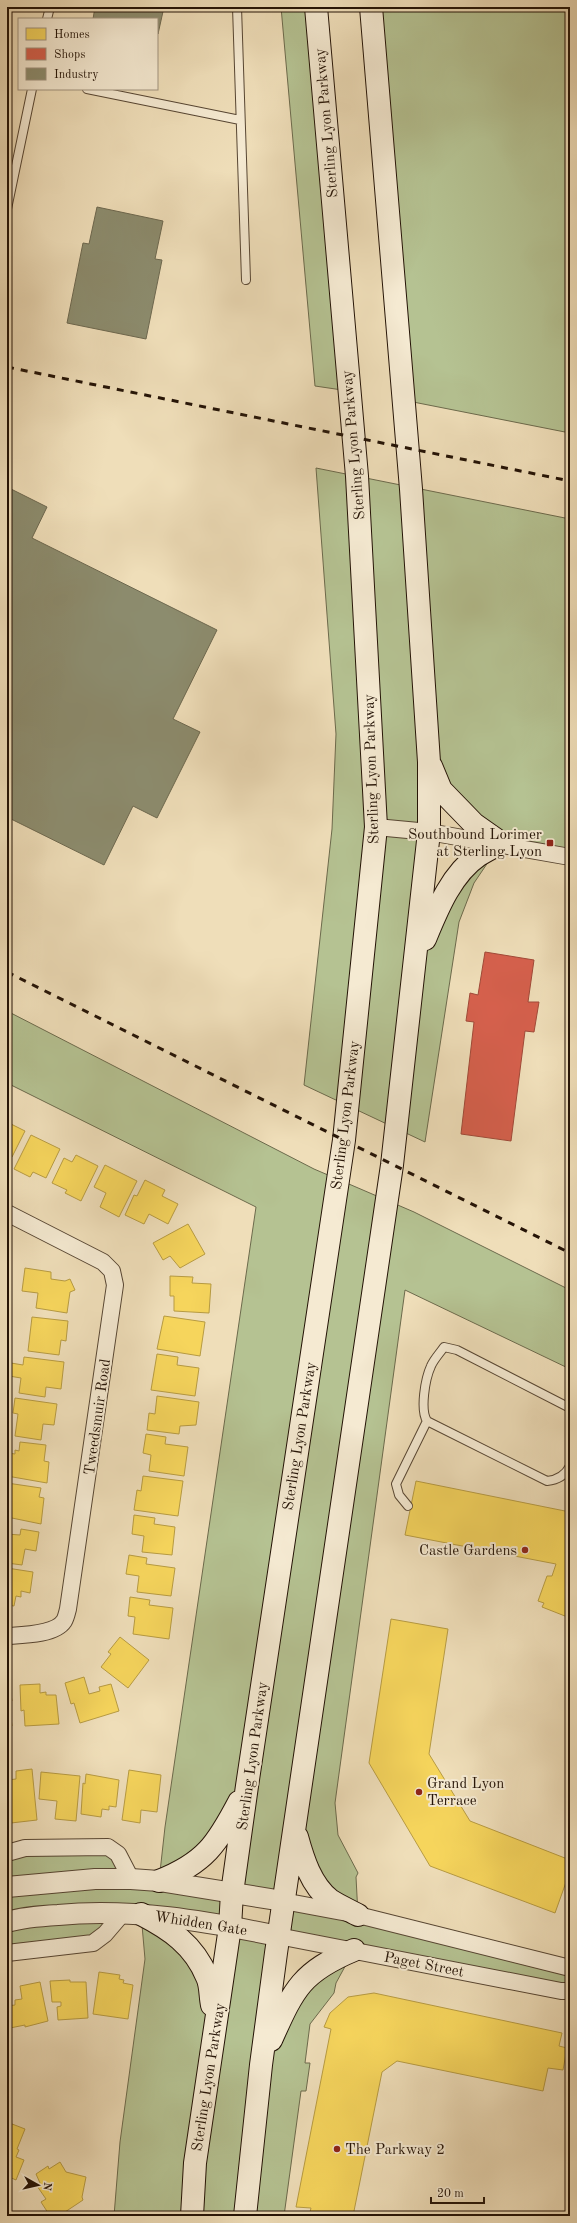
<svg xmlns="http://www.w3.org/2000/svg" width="577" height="2223" font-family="'Old Standard TT',serif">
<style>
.green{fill:#b5c292;stroke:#6c6a4c;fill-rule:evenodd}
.homes{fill:#f6d55c;stroke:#b79b42}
.shops{fill:#d6604d;stroke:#a14938}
.industry{fill:#8c8c6e;stroke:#6d684f}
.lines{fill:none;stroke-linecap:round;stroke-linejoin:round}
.service-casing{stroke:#574633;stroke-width:10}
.minor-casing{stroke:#574633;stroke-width:18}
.tertiary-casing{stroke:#574633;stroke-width:22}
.secondary-casing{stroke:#241306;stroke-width:24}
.service{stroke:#f5ead2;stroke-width:8}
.minor{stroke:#f5ead2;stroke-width:16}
.tertiary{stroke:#f5ead2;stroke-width:20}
.secondary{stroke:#f5ead2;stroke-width:22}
.rail{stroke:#241306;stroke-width:3;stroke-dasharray:7 7;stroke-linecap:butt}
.poi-dot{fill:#8f2418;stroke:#f5ead2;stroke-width:1.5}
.labels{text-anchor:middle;stroke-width:4;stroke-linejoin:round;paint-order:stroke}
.street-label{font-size:15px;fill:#241306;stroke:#f5ead2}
.poi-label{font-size:15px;fill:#241306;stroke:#f5ead2;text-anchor:end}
</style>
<rect width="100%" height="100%" fill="#efdeb9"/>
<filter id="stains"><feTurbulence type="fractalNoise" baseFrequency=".005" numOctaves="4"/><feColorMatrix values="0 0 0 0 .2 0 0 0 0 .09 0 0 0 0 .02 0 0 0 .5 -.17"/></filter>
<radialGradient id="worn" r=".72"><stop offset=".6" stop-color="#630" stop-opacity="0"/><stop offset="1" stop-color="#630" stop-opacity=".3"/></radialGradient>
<path class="green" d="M281 7H316L349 391 315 386Z
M371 7H570V433L403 400Z
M316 468 570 519V857L501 843 474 883 459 922 425 1142 304 1085 332 829 336 734ZM441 790 500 843 435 914 416 956Z
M7 1011 314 1169 414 1212 570 1290V1369L405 1290 335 1803 338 1835 358 1873 356 1877 358 1915 570 1968V1991L354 1950 336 1983 334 1993 310 2024 305 2063H310L306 2091H301L284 2216H114L120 2142 145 1959 141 1914 105 1934 7 1953V1853L108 1847 124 1866 159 1881 165 1827 256 1207 7 1083ZM246 1788 232 1893 160 1881 224 1831ZM304 1864 356 1915 284 1901ZM233 1893 283 1901 278 1936 230 1926ZM142 1914 230 1927 208 1978ZM278 1937 353 1950 328 1961 261 2063Z"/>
<path class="homes" d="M7 1122 25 1131 12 1157 7 1155Z
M31 1135 60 1149 46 1178 33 1172 30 1177 14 1169Z
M76 1155 98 1166 81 1201 65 1193 67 1190 52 1183 64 1158 72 1162Z
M105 1165 137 1181 119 1217 100 1207 106 1193 94 1187Z
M145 1180 165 1190 162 1196 178 1204 168 1224 149 1214 144 1224 125 1215 134 1195 137 1196Z
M188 1224 205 1254 180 1268 170 1256 163 1260 153 1243Z
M25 1268 51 1272V1279L65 1281 70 1279 75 1290 70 1292 67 1313 36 1308 38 1293 22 1291Z
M170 1276 193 1277 192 1283 211 1284 209 1313 174 1311V1296H170Z
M164 1316 205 1322 200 1356 157 1349Z
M32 1317 68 1321 66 1341 61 1340 59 1355 28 1351Z
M157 1354 178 1357 177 1365 199 1368 195 1396 151 1390Z
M24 1357 64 1362 61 1389 46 1387 45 1397 19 1393 21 1378 9 1376 11 1363 23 1365Z
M157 1396 199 1402 196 1425 180 1426 179 1434 147 1430 149 1413 155 1414Z
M15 1398 57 1404 54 1425 43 1424 41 1440 15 1436 18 1414 13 1413Z
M146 1434 166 1437 165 1444 188 1447 184 1476 149 1471 151 1455 143 1453Z
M20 1442 46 1445 44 1461 49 1462 47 1483 7 1476 8 1453 15 1454V1450L19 1451Z
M143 1476 183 1481 178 1516 134 1510 137 1490 141 1491Z
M416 1481 570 1512V1618L542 1607 544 1603 538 1601 547 1576H552L556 1564 405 1535Z
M7 1483 41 1488 39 1497 44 1498 41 1524 7 1517Z
M134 1515 155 1518 154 1524 175 1527 172 1555 142 1552 144 1536 132 1534Z
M21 1529 39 1532 36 1551 25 1549 22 1565 7 1563V1534L20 1535Z
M129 1555 147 1558 146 1564 175 1568 171 1596 137 1592 139 1576 126 1574Z
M7 1568 33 1572 30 1593 21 1591V1597L16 1596 14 1606 7 1605Z
M130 1597 150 1600 149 1605 173 1608 169 1639 133 1634 135 1617 128 1616Z
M391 1619 448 1629 429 1754 470 1821 570 1860V1871L555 1913 430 1866 369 1763Z
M120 1637 149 1660 128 1688 101 1667 111 1654 108 1652Z
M84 1677 89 1694 100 1691 99 1687 111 1684 119 1711 80 1723 74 1703 71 1704 65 1683Z
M7 1681H9L12 1701 9 1702 12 1726 7 1727Z
M40 1684V1693L46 1692V1695H56L59 1724 25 1726 24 1710 21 1711 20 1685Z
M32 1769 37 1820 11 1823 9 1808H7V1780L16 1779V1771Z
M129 1770 161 1775 157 1812 141 1810 140 1823 122 1820Z
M41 1772 80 1776 76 1821 55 1819 57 1801 39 1799Z
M86 1774 119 1780 116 1807 109 1806V1810L102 1809 101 1817 81 1814 83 1783 85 1784Z
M99 1972 120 1975 119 1979 124 1980 123 1983 133 1985 128 2019 93 2014Z
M70 1980V1982H86L88 2018 58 2020 57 2007 61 2006V2002H52L50 1981Z
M40 1982 48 2021 25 2027V2025L10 2028 7 2006 15 2005V2000L22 1999 20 1986Z
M374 1993 562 2033 559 2046 567 2048 563 2070 548 2068 543 2091 397 2061 382 2072 353 2216H309L311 2208 296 2207 331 2029 324 2027 330 2013 348 1997Z
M7 2122 25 2129 17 2149 19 2150 16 2157 24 2160 16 2180 7 2176Z
M60 2162 66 2172 86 2177 82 2197 83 2200 59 2216H50L41 2202 46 2199 37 2186 40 2183 36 2174 48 2166 49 2169Z"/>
<path class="shops" d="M485 952 534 960 528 1002H539L534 1032 525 1031 511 1141 461 1134 474 1022 466 1021 470 993 478 995Z"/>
<path class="industry" d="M95 7H164L158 34 157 19H93Z
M97 207 163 221 155 259 162 260 146 339 67 323 83 243 89 244Z
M7 487 47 507 32 538 217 630 173 719 200 732 157 818 133 806 104 865 7 817Z"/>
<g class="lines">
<defs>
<path id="service" d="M237 7 246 280
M47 19 50 7
M87 89 240 120
M7 209 32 89
M570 1408 457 1350 444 1347C440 1353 434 1359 431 1366 425 1379 420 1410 427 1421L547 1481C557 1480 565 1476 570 1466
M408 1506 399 1495 396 1484 427 1421"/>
<path id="minor" d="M376 827 429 832 570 857
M7 1213 103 1262 112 1271 115 1285 68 1609C67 1613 66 1618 64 1621 55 1635 22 1635 7 1636
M7 1853 25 1848 108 1847 118 1854 131 1879
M283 1901 358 1915 570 1968
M278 1936 561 1991H570
M7 1953 93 1943 105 1934 123 1913"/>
<path id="tertiary" d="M7 1887 95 1879H131L159 1881 283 1901
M7 1922C24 1917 41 1916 58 1915 133 1908 205 1921 278 1936"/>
<path id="secondary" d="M425 939C437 910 451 874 479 855 486 851 493 847 501 843L474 824 441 790 431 766
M297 1837C303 1859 311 1885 330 1900 339 1906 349 1910 358 1915
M159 1881C205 1863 217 1844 239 1802
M141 1914C170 1929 194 1945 207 1977 211 1985 210 1996 212 2005
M271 2040C294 1989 301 1972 354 1950
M192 2216 195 2163 230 1927 232 1893 247 1786 344 1140 376 827 357 476 316 7
M245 2216 261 2065 276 1953 392 1165 429 832V762L411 489 371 7"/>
</defs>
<use href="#service" class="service-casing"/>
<use href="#minor" class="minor-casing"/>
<use href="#tertiary" class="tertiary-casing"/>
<use href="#secondary" class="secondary-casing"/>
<use href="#service" class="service"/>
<use href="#minor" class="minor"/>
<use href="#tertiary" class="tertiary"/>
<use href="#secondary" class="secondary"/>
<path class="rail" d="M7 367 570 481
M7 972 570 1253"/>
</g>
<g class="poi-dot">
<rect x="546" y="839" width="8" height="8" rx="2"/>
<circle cx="525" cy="1550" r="4"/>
<circle cx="419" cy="1792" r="4"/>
<circle cx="337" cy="2149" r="4"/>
</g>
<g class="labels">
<g class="street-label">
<text transform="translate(326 123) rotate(-95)" y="5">Sterling Lyon Parkway</text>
<text transform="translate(353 445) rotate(-95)" y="5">Sterling Lyon Parkway</text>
<text transform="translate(371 769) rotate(-92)" y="5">Sterling Lyon Parkway</text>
<text transform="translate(345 1115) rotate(-83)" y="5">Sterling Lyon Parkway</text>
<text transform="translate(97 1417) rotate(-82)" y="5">Tweedsmuir Road</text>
<text transform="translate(299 1436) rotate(-81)" y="5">Sterling Lyon Parkway</text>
<text transform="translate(252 1756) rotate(-82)" y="5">Sterling Lyon Parkway</text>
<text transform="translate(201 1923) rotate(9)" y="5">Whidden Gate</text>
<text transform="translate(424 1964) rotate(11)" y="5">Paget Street</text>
<text transform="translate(208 2077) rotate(-81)" y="5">Sterling Lyon Parkway</text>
</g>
<g class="poi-label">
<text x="542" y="839">Southbound Lorimer<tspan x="542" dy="17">at Sterling Lyon</tspan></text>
<text x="517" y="1555">Castle Gardens</text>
<text x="427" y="1788" text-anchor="start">Grand Lyon<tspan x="427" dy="17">Terrace</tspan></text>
<text x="345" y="2154" text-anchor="start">The Parkway 2</text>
</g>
</g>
<rect width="577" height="2223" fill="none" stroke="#efdeb9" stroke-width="24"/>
<rect x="8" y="8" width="561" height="2207" fill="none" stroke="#241306" stroke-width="2"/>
<rect x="12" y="12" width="553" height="2199" fill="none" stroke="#241306"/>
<rect x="18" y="18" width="140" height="72" fill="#f5ead2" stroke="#a19480"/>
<rect x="26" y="28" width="20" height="12" fill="#f6d55c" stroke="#a19480"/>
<text x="54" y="38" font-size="12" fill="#241306">Homes</text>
<rect x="26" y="48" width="20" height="12" fill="#d6604d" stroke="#a19480"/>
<text x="54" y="58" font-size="12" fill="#241306">Shops</text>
<rect x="26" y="68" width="20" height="12" fill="#8c8c6e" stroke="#a19480"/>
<text x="54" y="78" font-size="12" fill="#241306">Industry</text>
<g transform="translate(38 2185) rotate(98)" stroke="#f5ead2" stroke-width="3" paint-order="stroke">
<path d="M0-3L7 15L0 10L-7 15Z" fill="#241306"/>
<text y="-6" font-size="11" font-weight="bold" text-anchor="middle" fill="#241306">N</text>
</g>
<path d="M431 2197v6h53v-6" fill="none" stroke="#241306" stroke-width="2"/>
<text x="437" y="2197" font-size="12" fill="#241306" stroke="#f5ead2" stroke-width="3" paint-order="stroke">20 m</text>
<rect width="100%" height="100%" filter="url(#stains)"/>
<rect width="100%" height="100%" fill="url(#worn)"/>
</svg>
